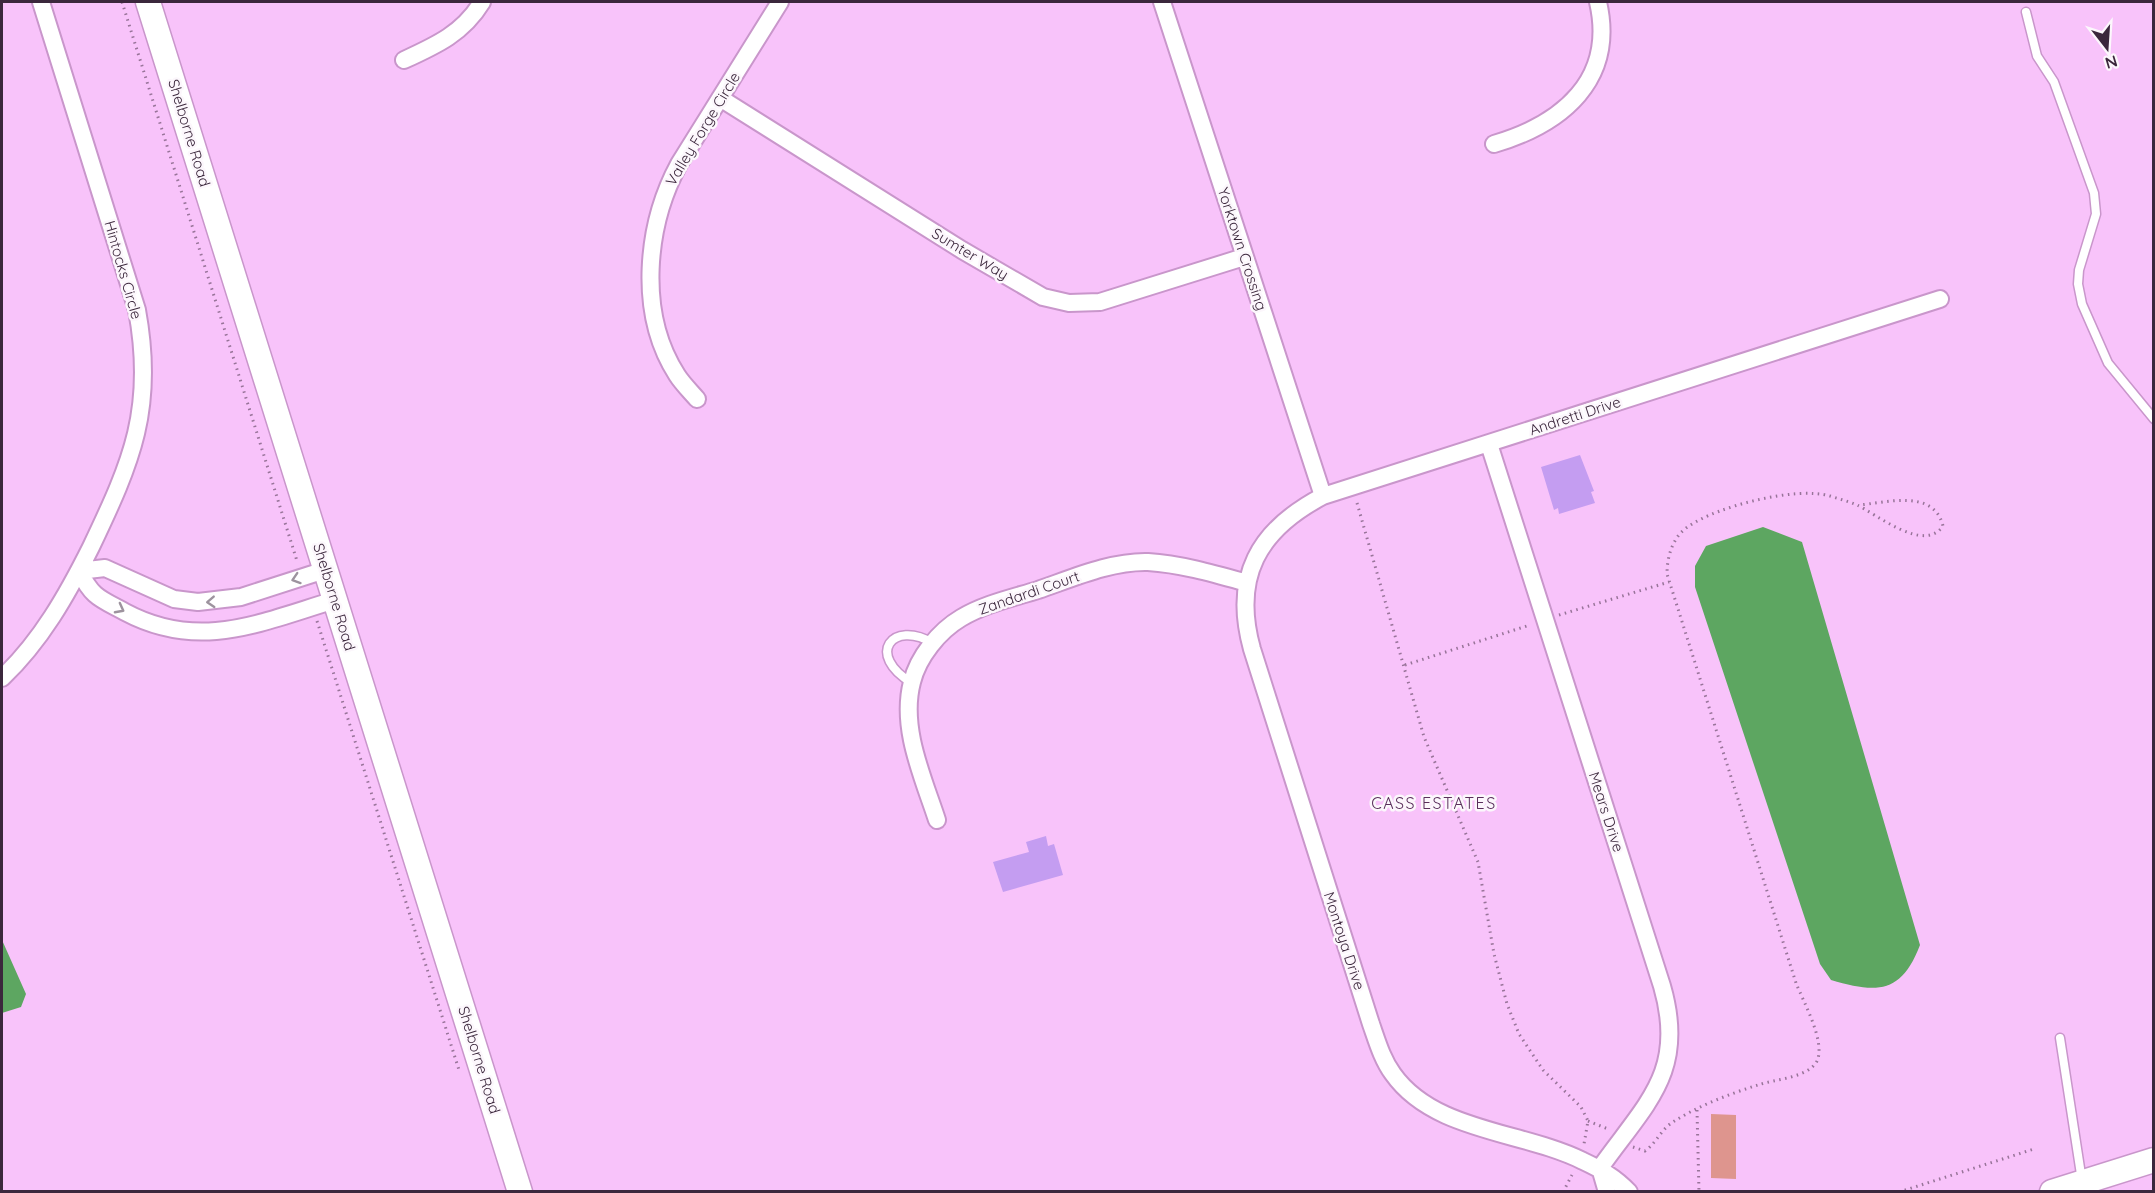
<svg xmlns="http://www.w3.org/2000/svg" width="2155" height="1193" font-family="Quicksand,sans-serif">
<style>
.green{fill:#de958e}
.water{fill:#5da661}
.building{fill:#c49df1}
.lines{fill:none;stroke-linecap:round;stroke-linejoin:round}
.lane-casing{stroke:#c996cb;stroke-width:11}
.street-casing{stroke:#c996cb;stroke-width:20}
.secondary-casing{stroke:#c996cb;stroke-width:27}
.path{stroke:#987499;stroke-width:3;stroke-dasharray:1.5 4.5;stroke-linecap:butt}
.lane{stroke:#fff;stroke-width:8}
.street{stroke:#fff;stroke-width:16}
.secondary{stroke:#fff;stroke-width:24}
.oneway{stroke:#9d939e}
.labels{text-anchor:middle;stroke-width:5;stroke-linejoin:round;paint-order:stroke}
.street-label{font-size:15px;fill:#3b273c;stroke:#fcf7fc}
.neighbourhood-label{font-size:16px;letter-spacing:1.5px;fill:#5a2e5c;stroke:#fcf7fc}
</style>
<rect width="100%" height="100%" fill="#f8c3fa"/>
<path class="green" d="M1711 1114 1736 1115V1179L1711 1178Z"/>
<path class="water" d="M1763 527 1802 542 1920 945C1901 995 1876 993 1831 980L1820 964 1695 587V566L1706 546Z
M2 940 26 994 21 1007 2 1013Z"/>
<path class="building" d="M1580 455 1594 491 1591 492 1595 503 1559 514 1558 508 1554 510 1541 467Z
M1046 836 1048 846 1054 844 1063 875 1003 892 993 862 1029 852 1026 842Z"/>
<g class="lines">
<defs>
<path id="lane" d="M2026 12 2037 56 2054 82 2094 193 2096 214 2079 270 2078 284 2082 304 2108 363 2154 419
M912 683C865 655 892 619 933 643
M2060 1038 2082 1181"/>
<path id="street" d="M1162 2 1323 496
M404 60C437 45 463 33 482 2
M720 98 962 250 1043 297 1069 303 1100 302 1244 257
M1494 144C1562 124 1616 80 1598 2
M697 399C690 391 682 383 677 375 637 313 646 225 679 164L780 2
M1489 444 1662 986C1687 1072 1646 1103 1600 1168
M79 571C93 598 99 598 125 612 200 652 261 622 335 600
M79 571 105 568 174 599 198 602 241 597 325 570
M2 678C41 641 67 595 91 547 132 461 155 408 137 310L41 2
M937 820C923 777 900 728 912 682 918 657 939 631 961 618 984 604 1012 598 1038 590 1073 578 1111 561 1148 562 1181 564 1215 574 1247 583
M1600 1168 1607 1192
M1629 1192C1615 1177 1600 1169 1583 1161 1523 1131 1434 1132 1393 1074 1382 1059 1377 1041 1371 1024L1252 649C1232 577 1258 530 1323 496L1940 299"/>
<path id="secondary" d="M148 2 520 1192
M2052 1192 2154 1160"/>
</defs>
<use href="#lane" class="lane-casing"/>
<use href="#street" class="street-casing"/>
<use href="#secondary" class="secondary-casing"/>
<path class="path" d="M122 2 297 561
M1357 503 1424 737 1478 862 1494 954 1507 1004 1519 1034 1543 1070 1581 1107 1588 1121 1584 1144
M1559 615 1669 582
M317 621 459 1070
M1405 665 1530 625
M1697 1110 1699 1192
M1588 1121 1608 1129
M1633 1147 1645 1151C1655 1144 1660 1132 1670 1124 1695 1107 1729 1094 1758 1085 1775 1079 1808 1078 1817 1061 1826 1042 1803 1001 1796 983L1667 574C1667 556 1673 536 1689 526 1718 506 1797 486 1830 496 1839 499 1848 501 1857 505 1875 513 1924 554 1943 526 1934 488 1885 503 1859 505
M1563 1192 1572 1175
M1899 1192 2034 1149"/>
<use href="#lane" class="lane"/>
<use href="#street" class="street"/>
<use href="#secondary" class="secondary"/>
</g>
<defs><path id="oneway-chevron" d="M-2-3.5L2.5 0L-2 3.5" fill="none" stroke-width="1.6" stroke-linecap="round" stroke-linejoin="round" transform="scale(1.5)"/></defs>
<g class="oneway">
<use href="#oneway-chevron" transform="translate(296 579) rotate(162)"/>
<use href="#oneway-chevron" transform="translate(211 602) rotate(177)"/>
<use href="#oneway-chevron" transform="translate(120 609) rotate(28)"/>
</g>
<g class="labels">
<g class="street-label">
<text transform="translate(703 129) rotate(-59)" y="5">Valley Forge Circle</text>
<text transform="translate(189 133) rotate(73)" y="5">Shelborne Road</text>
<text transform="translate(1242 249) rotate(72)" y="5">Yorktown Crossing</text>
<text transform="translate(970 254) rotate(31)" y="5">Sumter Way</text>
<text transform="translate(123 270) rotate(74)" y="5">Hintocks Circle</text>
<text transform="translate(1575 416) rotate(-18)" y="5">Andretti Drive</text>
<text transform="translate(1029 593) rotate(-19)" y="5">Zandardi Court</text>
<text transform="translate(334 597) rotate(73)" y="5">Shelborne Road</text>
<text transform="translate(1606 812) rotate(72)" y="5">Mears Drive</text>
<text transform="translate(1344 941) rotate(72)" y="5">Montoya Drive</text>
<text transform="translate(479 1060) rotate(73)" y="5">Shelborne Road</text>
</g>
<g class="neighbourhood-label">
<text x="1434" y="809">CASS ESTATES</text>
</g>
</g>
<rect width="2155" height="1193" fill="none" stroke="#3b273c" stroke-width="6"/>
<g transform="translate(2107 48) rotate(163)" stroke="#fcf7fc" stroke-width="4.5" paint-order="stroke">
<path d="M0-4.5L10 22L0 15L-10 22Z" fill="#3b273c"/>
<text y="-9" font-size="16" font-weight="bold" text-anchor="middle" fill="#3b273c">N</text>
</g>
</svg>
